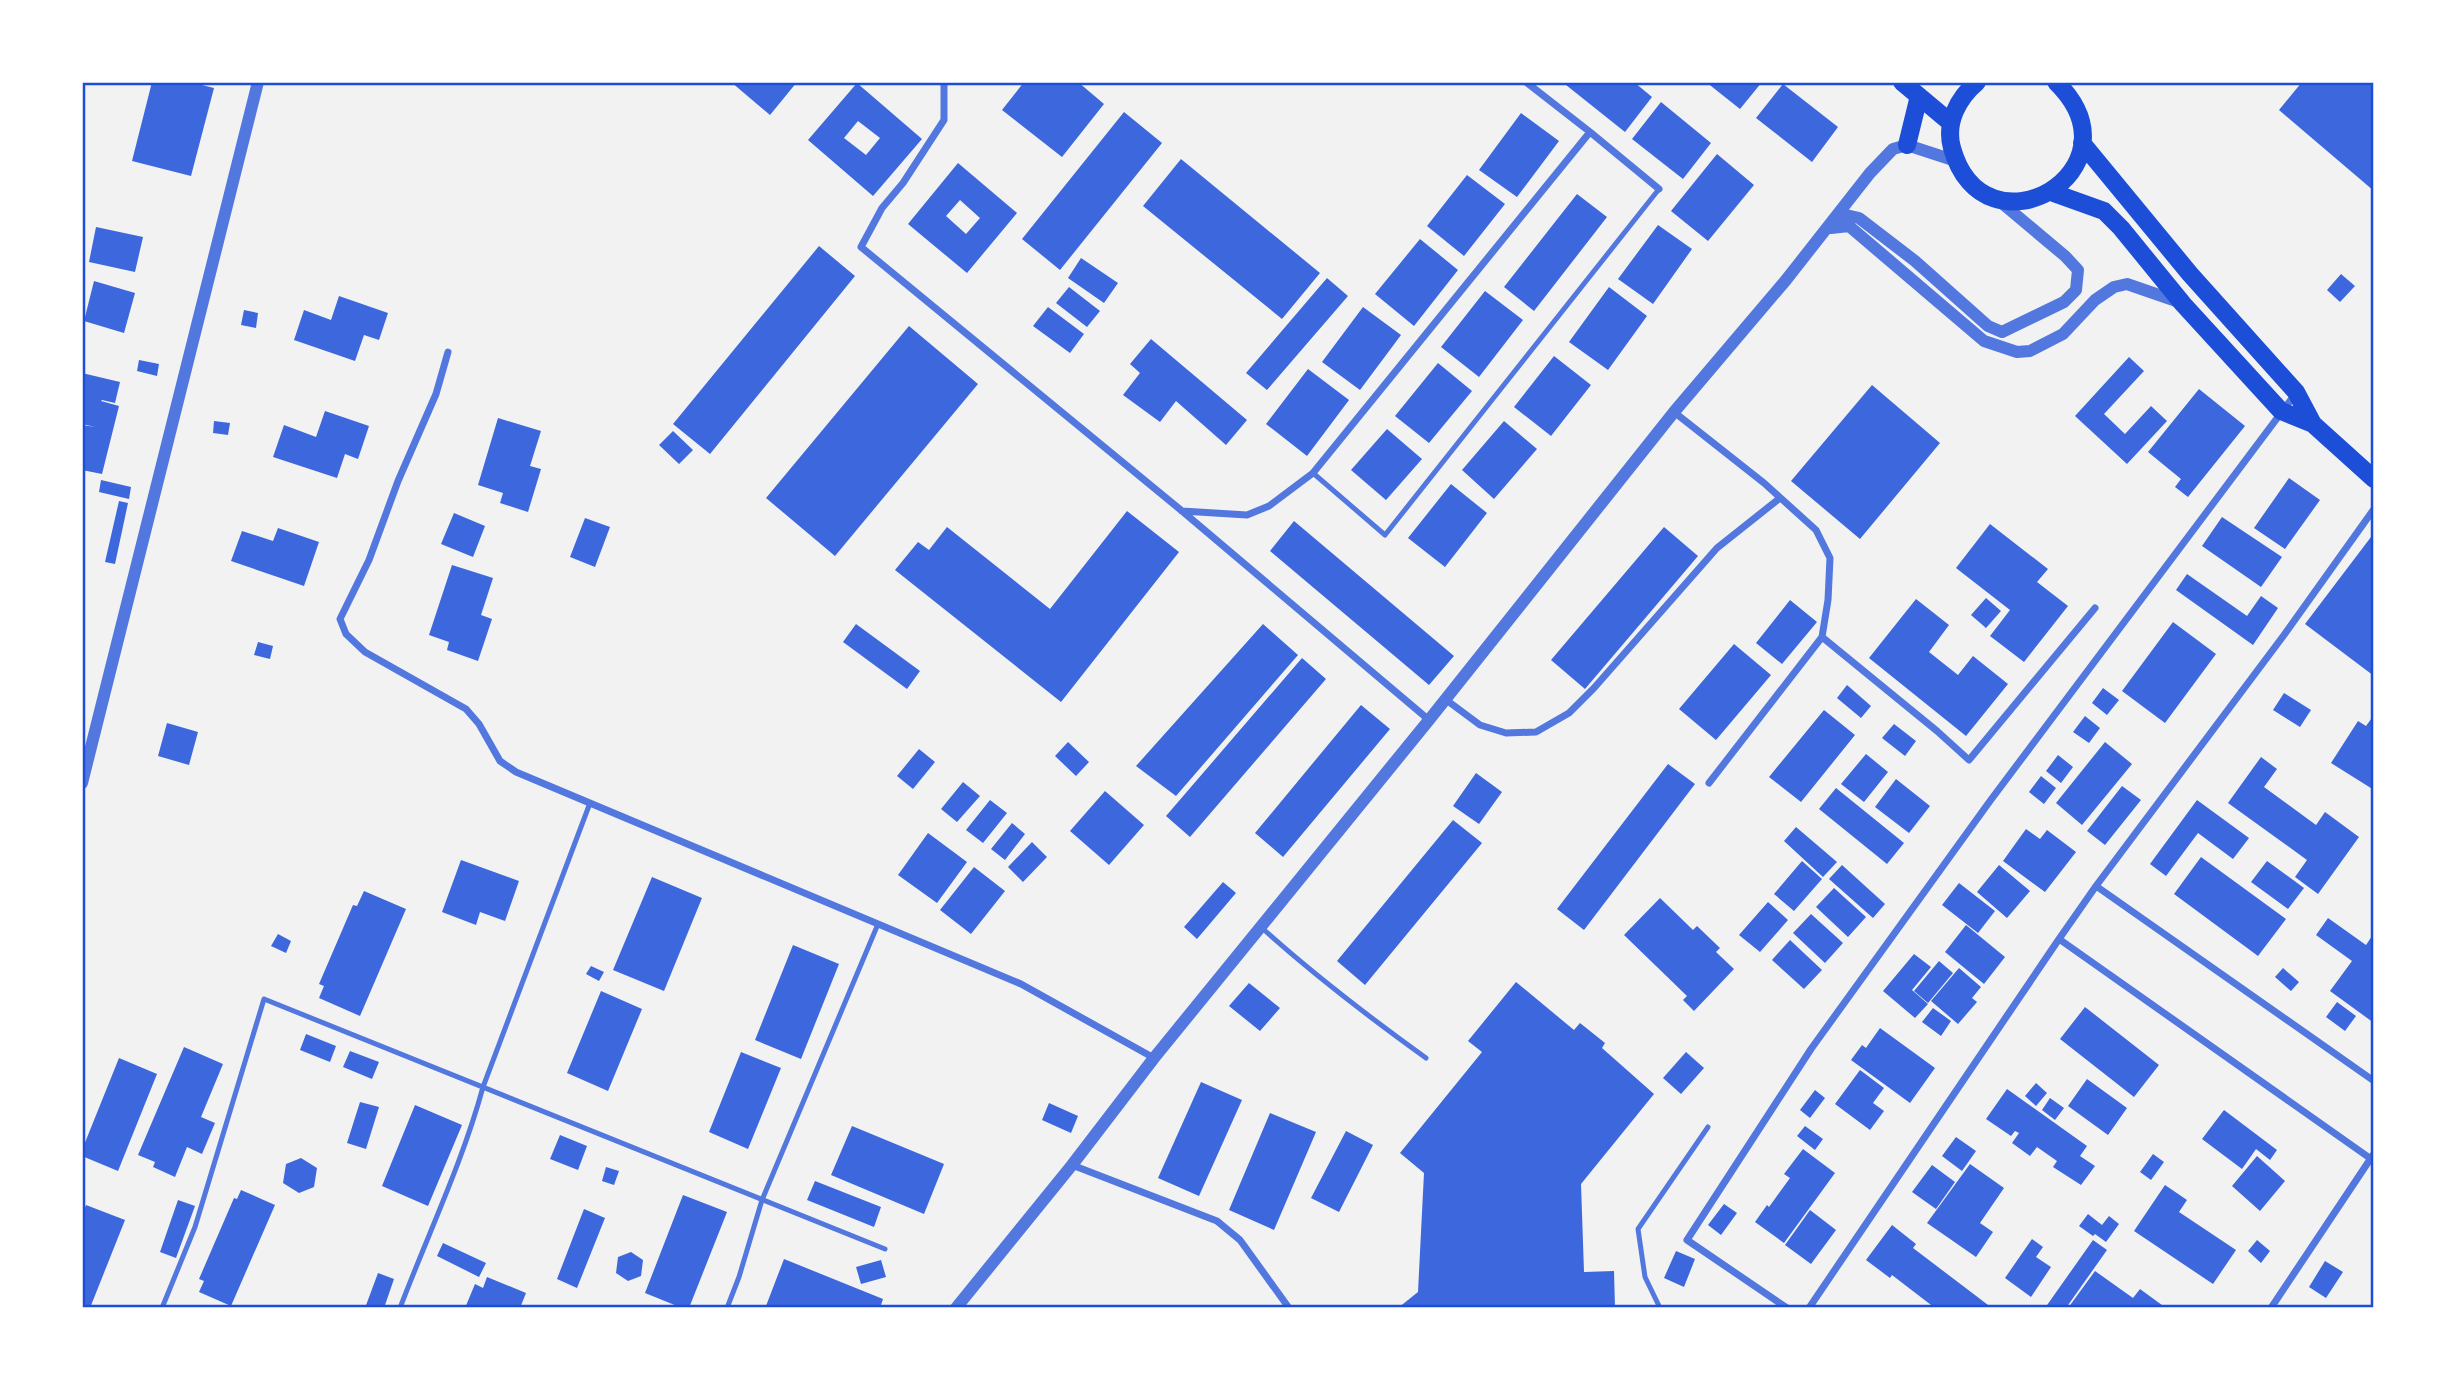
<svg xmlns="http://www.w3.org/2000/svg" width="2456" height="1390" font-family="'Golos Text',sans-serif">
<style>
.building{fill:#3d67dc;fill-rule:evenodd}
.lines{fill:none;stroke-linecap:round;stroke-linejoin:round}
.service{stroke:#5277de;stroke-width:5}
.minor{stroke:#5277de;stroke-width:7}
.tertiary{stroke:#5277de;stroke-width:12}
.primary{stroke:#1d4ed8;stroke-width:18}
.neatline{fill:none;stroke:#1d4ed8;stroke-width:2.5}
</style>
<rect width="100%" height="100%" fill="#f2f2f2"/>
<path class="building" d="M152 82H190L214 88 191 176 132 161Z
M731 82H797L770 115Z
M1024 82H1078L1104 104 1062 157 1002 110Z
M1568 82H1634L1652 97 1625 132 1566 85Z
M1706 82H1762L1740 109Z
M2302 82H2374V191L2279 110Z
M857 83 922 139 873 196 808 140ZM858 121 880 138 866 155 844 138Z
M1783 84 1838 127 1812 162 1756 118Z
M1661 102 1711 143 1683 179 1632 139Z
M1124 112 1162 143 1060 270 1022 239Z
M1521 113 1559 141 1517 197 1479 170Z
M1717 154 1754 185 1708 241 1671 211Z
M1181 159 1320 273 1282 319 1143 206Z
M958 163 1017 213 967 273 908 224ZM960 200 980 218 966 234 946 216Z
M1467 175 1505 204 1464 256 1427 226Z
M1577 194 1607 217 1534 311 1504 287Z
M1658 225 1692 249 1653 304 1618 279Z
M96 227 143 237 135 272 89 262Z
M1420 239 1458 270 1414 326 1375 294Z
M819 246 855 276 710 454 673 424Z
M1081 258 1118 283 1104 303 1068 278Z
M2341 274 2355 286 2340 302 2327 290Z
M1327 278 1348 296 1267 390 1246 373Z
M94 281 135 293 124 333 84 321Z
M1069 287 1100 311 1087 327 1056 303Z
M1609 287 1647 316 1608 370 1569 342Z
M1485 291 1523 320 1479 377 1441 347Z
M339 296 388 313 379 340 364 335 355 361 294 340 304 310 331 320Z
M1048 307 1084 334 1070 353 1033 326Z
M1363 307 1401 335 1360 390 1322 362Z
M244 310 258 313 256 328 241 325Z
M909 326 978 384 835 556 766 498Z
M1151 339 1247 420 1226 445 1176 401 1160 422 1123 395 1140 373 1130 364Z
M1554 356 1591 385 1551 436 1514 407Z
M2129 357 2144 371 2104 414 2125 434 2151 406 2167 421 2127 464 2075 416Z
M139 360 159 364 157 376 137 371Z
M1438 363 1472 391 1429 443 1395 416Z
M1308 369 1349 400 1307 456 1266 424Z
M82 373 120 382 115 403 102 400 101 401 119 406 102 474 82 470V425L95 427 82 424Z
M1872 385 1940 443 1860 539 1791 481Z
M2199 389 2245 426 2188 497 2175 487 2181 479 2148 452Z
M325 411 369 426 358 459 345 454 337 478 273 457 284 425 316 437Z
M498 418 541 431 530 466 541 469 528 512 500 503 503 493 478 485Z
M214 421 230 423 228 435 213 433Z
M1504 421 1537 449 1494 499 1462 470Z
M1387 429 1422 459 1386 500 1351 470Z
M673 431 693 450 679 464 659 445Z
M2289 478 2320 500 2285 549 2254 528Z
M101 480 131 487 129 499 99 492Z
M1451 484 1487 513 1445 567 1408 538Z
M119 501 128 503 115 564 105 562Z
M1127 511 1179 552 1061 702 895 570 918 542 929 550 947 527 1050 609Z
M454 513 485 526 473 557 441 544Z
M2222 517 2282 557 2261 587 2202 546Z
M585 518 610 527 595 567 570 557Z
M1294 521 1454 656 1429 685 1270 551Z
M1990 524 2048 569 2037 582 2068 606 2024 662 1990 636 2010 610 1956 568Z
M1664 527 1698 556 1585 689 1551 660Z
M278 528 319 542 304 586 231 561 242 531 273 541Z
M2374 533V676L2305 624Z
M452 565 493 578 481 615 492 619 478 661 447 650 449 642 429 635Z
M2187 574 2247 616 2261 596 2278 608 2253 645 2176 590Z
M1986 598 2001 611 1986 628 1971 615Z
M1916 599 1949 625 1929 652 1958 675 1973 656 2008 684 1966 736 1869 658Z
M1790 600 1817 622 1782 664 1756 643Z
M2173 622 2216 654 2165 723 2122 691Z
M856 624 920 671 907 689 843 642Z
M1263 624 1298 655 1176 796 1136 766Z
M258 642 273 646 270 659 254 655Z
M1734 644 1771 675 1716 740 1679 709Z
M1302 658 1326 679 1190 837 1166 816Z
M1847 685 1871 706 1861 718 1837 698Z
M2103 688 2119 700 2107 715 2092 703Z
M2284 693 2311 710 2300 727 2273 710Z
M1361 705 1390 729 1283 857 1255 833Z
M1824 710 1855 735 1801 802 1769 777Z
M2374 715V790L2331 763 2358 721 2366 726Z
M2085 716 2100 728 2089 743 2073 732Z
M167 723 198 732 189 765 158 756Z
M1894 724 1916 741 1905 756 1882 738Z
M1068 742 1089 762 1076 776 1055 756Z
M2105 742 2132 764 2082 825 2056 803Z
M919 749 935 762 913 789 897 776Z
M1866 754 1888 772 1864 802 1841 784Z
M2058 755 2073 767 2061 783 2046 771Z
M2261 757 2277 769 2264 787 2316 825 2325 812 2359 837 2318 894 2295 877 2307 860 2228 803Z
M1668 764 1695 784 1584 930 1557 909Z
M1476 773 1502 792 1479 824 1453 806Z
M2041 776 2056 788 2044 804 2029 792Z
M1896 779 1930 806 1909 833 1875 807Z
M963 782 980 796 957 822 941 809Z
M2122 786 2141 800 2105 845 2087 831Z
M1836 788 1904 843 1887 864 1819 809Z
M1105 791 1144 825 1109 865 1070 831Z
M990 800 1007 813 983 843 966 830Z
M2197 800 2249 838 2233 859 2198 833 2166 876 2150 864Z
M1453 820 1482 843 1365 985 1337 961Z
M1012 823 1025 834 1005 860 991 849Z
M1796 827 1837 862 1823 877 1784 841Z
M2026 829 2040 839 2047 830 2076 852 2045 892 2003 861Z
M928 833 967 862 937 903 898 875Z
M1032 842 1047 857 1023 882 1008 867Z
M2201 857 2286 919 2258 956 2174 894Z
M461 860 519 881 505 921 480 912 476 925 442 912Z
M1802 861 1822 879 1794 911 1774 894Z
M2267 861 2304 888 2288 909 2251 882Z
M1842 865 1885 904 1873 918 1829 879Z
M1999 865 2030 891 2007 918 1977 892Z
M974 867 1005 891 971 934 940 910Z
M652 877 702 898 664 991 613 970Z
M1223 882 1236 893 1197 939 1184 927Z
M1959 883 1995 911 1978 933 1942 905Z
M1834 888 1866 917 1848 937 1816 907Z
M364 891 406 909 360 1016 319 998 324 986 319 984 353 905 357 906Z
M1660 898 1693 930 1697 926 1720 948 1716 952 1734 969 1694 1011 1683 1000 1687 996 1624 935Z
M1768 902 1788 920 1760 952 1739 935Z
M1811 914 1843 943 1825 963 1793 933Z
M2328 918 2366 945 2372 936 2374 938V1023L2330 991 2352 961 2316 935Z
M1966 925 2005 957 1984 984 1945 952Z
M278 934 291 941 286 953 271 946Z
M1790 940 1822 970 1804 989 1772 960Z
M793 945 839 964 801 1059 755 1040Z
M1914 954 1931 967 1912 990 1928 1004 1915 1018 1883 991Z
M1939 961 1953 973 1928 1003 1914 991Z
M591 966 604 972 599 981 586 974Z
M1959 968 1981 987 1972 998 1977 1002 1958 1024 1931 1001Z
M2283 968 2299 982 2291 991 2275 977Z
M1516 982 1574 1030 1580 1023 1605 1043 1602 1048 1654 1094 1581 1184 1584 1272 1614 1271 1615 1308H1398L1418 1292 1424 1173 1400 1153 1482 1052 1468 1041Z
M1249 983 1280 1008 1260 1031 1229 1006Z
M601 991 642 1009 608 1091 567 1073Z
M2337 1002 2356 1016 2345 1031 2326 1017Z
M2085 1007 2159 1065 2134 1097 2060 1039Z
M1933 1008 1951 1021 1941 1036 1922 1022Z
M1880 1028 1935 1068 1910 1103 1851 1060 1862 1045 1866 1048Z
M306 1034 336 1046 330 1062 300 1050Z
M184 1047 223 1064 201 1117 215 1123 202 1154 187 1147 175 1177 153 1167 155 1162 138 1155Z
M350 1051 379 1062 372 1079 343 1067Z
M741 1052 781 1068 748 1149 709 1132Z
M1686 1052 1704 1068 1681 1094 1663 1078Z
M119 1058 157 1074 118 1171 82 1156V1150Z
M1860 1070 1884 1088 1873 1103 1884 1111 1870 1130 1835 1104Z
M2087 1079 2127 1108 2108 1135 2068 1106Z
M1201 1082 1242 1100 1199 1196 1158 1178Z
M2036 1083 2047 1093 2036 1106 2025 1096Z
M2007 1089 2087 1146 2080 1156 2095 1166 2081 1185 2053 1167 2057 1161 2037 1147 2030 1156 2012 1143 2019 1133 2015 1131 2011 1136 1986 1119Z
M1815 1090 1825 1098 1810 1118 1800 1110Z
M2050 1098 2064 1108 2055 1120 2042 1110Z
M360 1102 379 1107 366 1149 347 1143Z
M1049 1103 1078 1116 1071 1133 1042 1120Z
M415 1105 462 1125 428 1206 382 1186Z
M2224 1110 2277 1150 2270 1160 2256 1149 2242 1169 2202 1139Z
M1270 1113 1316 1132 1274 1230 1229 1210Z
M852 1126 944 1164 924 1214 831 1175Z
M1805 1126 1823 1139 1815 1150 1797 1136Z
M1346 1131 1373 1145 1339 1212 1311 1198Z
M560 1135 587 1146 578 1170 550 1159Z
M1956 1137 1976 1151 1962 1171 1942 1156Z
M1803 1149 1835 1173 1784 1243 1755 1222 1767 1205 1769 1207 1790 1178 1784 1174Z
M2153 1154 2164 1162 2151 1180 2140 1172Z
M2257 1156 2285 1181 2260 1211 2232 1186Z
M301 1158 317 1168 314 1187 299 1193 283 1183 286 1164Z
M1970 1164 2004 1188 1980 1223 1993 1232 1976 1257 1927 1223Z
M1932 1165 1955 1182 1936 1209 1912 1192Z
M606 1167 619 1171 614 1185 602 1181Z
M815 1181 881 1207 874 1227 807 1200Z
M2165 1185 2187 1200 2179 1212 2236 1250 2213 1284 2134 1231Z
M241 1190 275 1205 231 1306 199 1292 204 1281 199 1279 234 1198 237 1199Z
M683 1195 727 1212 689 1308H682L645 1293Z
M178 1200 195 1206 176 1258 160 1252Z
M1724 1204 1737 1213 1721 1235 1708 1225Z
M86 1205 125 1220 90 1308H82V1215Z
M584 1209 605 1218 577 1288 557 1279Z
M1810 1210 1836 1230 1811 1264 1785 1245Z
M2088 1214 2102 1225 2109 1216 2119 1224 2106 1242 2095 1234 2093 1236 2079 1226Z
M1892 1225 1916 1244 1913 1248 1992 1308H1935L1892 1275 1890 1278 1866 1260Z
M2032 1239 2043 1247 2036 1257 2051 1267 2031 1297 2005 1278Z
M2093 1240 2107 1250 2066 1308H2045Z
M2257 1240 2270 1251 2261 1263 2248 1251Z
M443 1243 486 1263 479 1277 437 1256Z
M1676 1251 1695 1259 1684 1287 1664 1278Z
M631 1252 643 1260 641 1276 628 1281 616 1273 618 1257Z
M784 1259 883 1299 880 1308 766 1306Z
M881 1260 886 1277 861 1284 856 1267Z
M2325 1261 2343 1272 2326 1298 2309 1287Z
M2095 1271 2133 1298 2140 1289 2166 1308H2068Z
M378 1273 394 1279 384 1308H365Z
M487 1277 526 1293 520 1308H465L475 1284 483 1288Z"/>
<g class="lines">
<path class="service" d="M1313 473 1385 535 1659 189
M1262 928C1314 975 1369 1017 1426 1058
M162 1308 195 1227 264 999 885 1249
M400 1308C428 1234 462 1164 483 1087L590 803
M727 1308 739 1277 762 1200 878 924
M1660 1308 1645 1277 1638 1229 1708 1127"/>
<path class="minor" d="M944 82V120L903 183 882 208 861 247 1182 511 1429 720
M1590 132 1659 189
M448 352 436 394 398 481 369 560 340 619 346 634 365 652 466 709 479 724 500 761 516 772 1021 984 1154 1058
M1674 412 1764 483 1816 530 1830 558 1828 600 1822 637 1709 783
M2374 509 2284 635 2096 886 2374 1081
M1182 511 1247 515 1269 506 1313 473 1590 132 1526 82
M1822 637 1937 731 1969 760 2095 608
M1445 699 1480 725 1506 733 1536 732 1569 713 1594 688 1717 548 1780 498
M2059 939 2096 886
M1072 1165 1217 1221 1240 1240 1289 1308
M1787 1308 1687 1240 1811 1049 1990 801 2296 393
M1809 1308 2059 939 2374 1161
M2271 1308 2373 1155"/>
<path class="tertiary" d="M1836 223 1846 215 1859 218 1915 261 1988 326 2002 332 2064 302 2076 290 2078 270 2065 256 1997 199
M1831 228 1849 226 1984 341 2017 352 2030 351 2063 334 2095 300 2114 287 2127 284 2182 303
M82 783 258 82
M956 1308 1072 1165 1154 1058 1429 720 1674 412 1786 280 1870 173 1893 149 1907 145 1956 161"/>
<path class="primary" d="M1902 82 1951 123
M1977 82C1958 98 1945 123 1952 148 1984 263 2146 170 2056 82
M2082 143 2190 274 2296 392 2313 424 2374 479
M1907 145 1919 96
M2051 192 2104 211 2121 228 2183 304 2281 411 2313 424"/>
</g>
<rect width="2456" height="1390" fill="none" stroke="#ffffff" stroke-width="168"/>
<rect x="84" y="84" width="2288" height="1222" class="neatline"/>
</svg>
